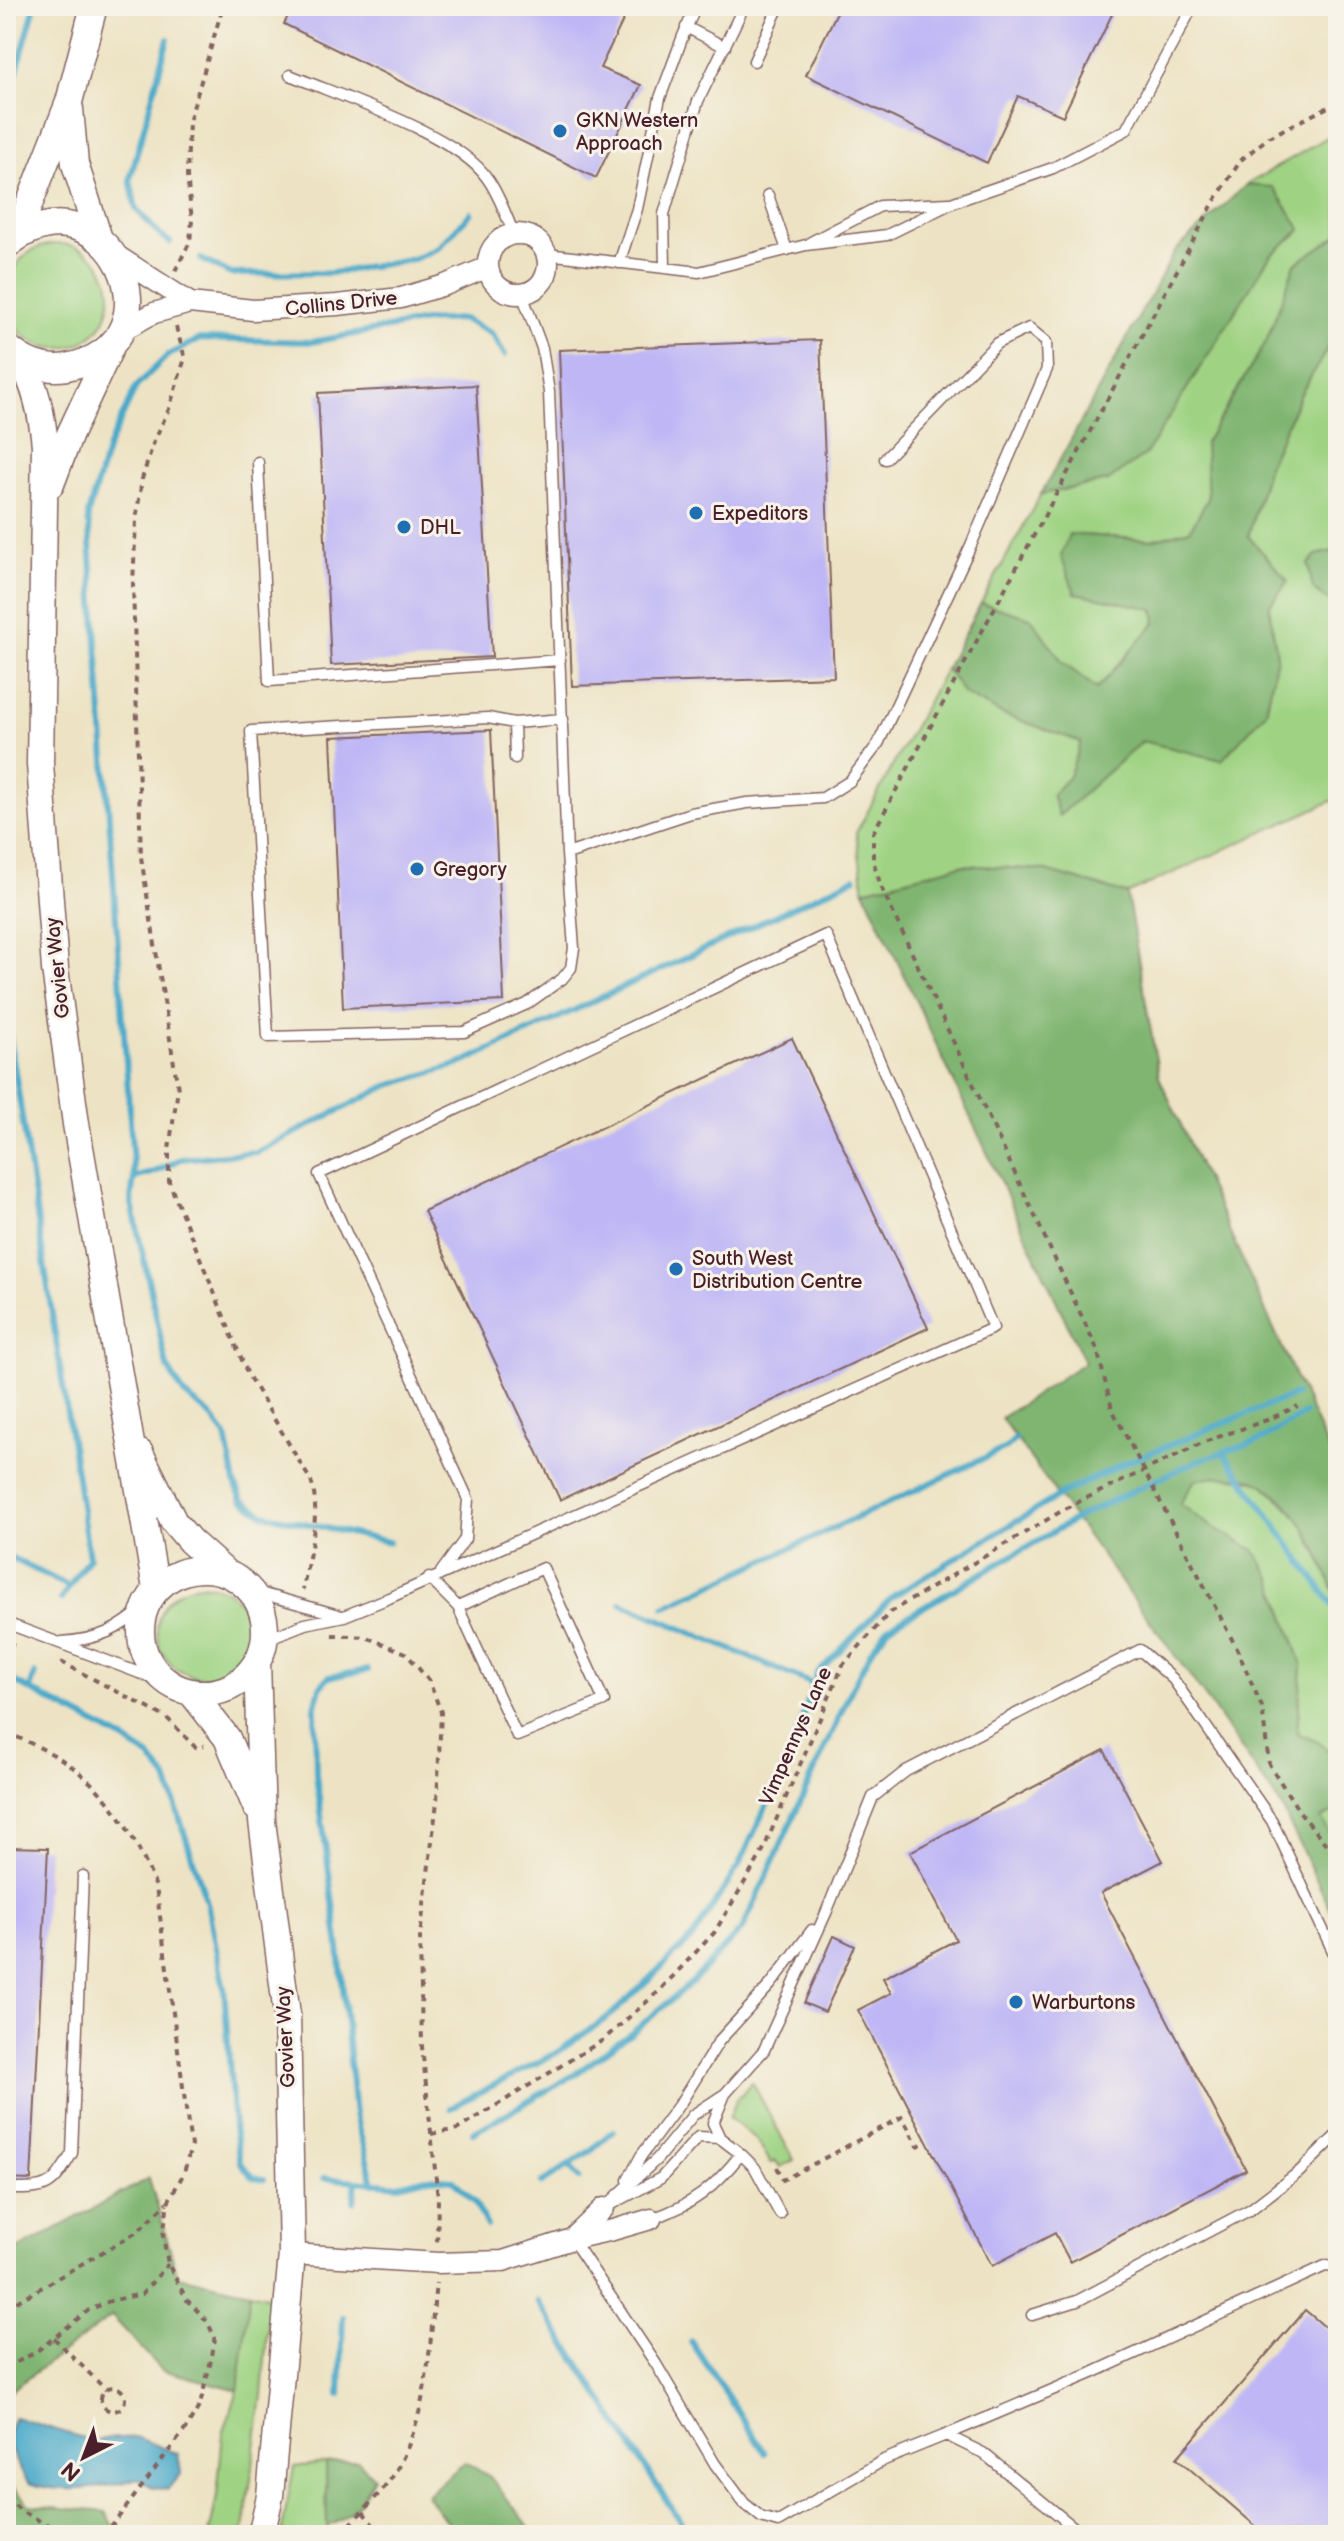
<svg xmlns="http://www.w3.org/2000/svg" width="1344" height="2541" font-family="'Balsamiq Sans',sans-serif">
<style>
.green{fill:#9fd383;stroke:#747957;stroke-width:2}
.forest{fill:#7fb571;stroke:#646a4e;stroke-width:2}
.water{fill:#4aa9c9;stroke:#4a647a;stroke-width:2}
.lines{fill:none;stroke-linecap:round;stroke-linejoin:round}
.stream{stroke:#4aa9c9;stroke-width:6}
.building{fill:#bfb7f5}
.service-casing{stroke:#836461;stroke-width:13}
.minor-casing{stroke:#836461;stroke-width:23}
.tertiary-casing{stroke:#836461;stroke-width:29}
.path{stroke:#836461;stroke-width:4;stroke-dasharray:6 6;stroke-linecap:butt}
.service{stroke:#fff;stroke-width:10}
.minor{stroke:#fff;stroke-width:20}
.tertiary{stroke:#fff;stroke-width:26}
.poi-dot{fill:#1f6fb2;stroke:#f7f3e8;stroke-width:3}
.labels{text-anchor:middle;stroke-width:6;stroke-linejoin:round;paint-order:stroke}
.poi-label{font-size:20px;fill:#4a1f2b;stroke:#f7f3e8;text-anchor:start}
.street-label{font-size:20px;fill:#4a1f2b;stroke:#f7f3e8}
</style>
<rect width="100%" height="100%" fill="#f7f3e8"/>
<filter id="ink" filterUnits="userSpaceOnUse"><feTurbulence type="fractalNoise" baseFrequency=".0125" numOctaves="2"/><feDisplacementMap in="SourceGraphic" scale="16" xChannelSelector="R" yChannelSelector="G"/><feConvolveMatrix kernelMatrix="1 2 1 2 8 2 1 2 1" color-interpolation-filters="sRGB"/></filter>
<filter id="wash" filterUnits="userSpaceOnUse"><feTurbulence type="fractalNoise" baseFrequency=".006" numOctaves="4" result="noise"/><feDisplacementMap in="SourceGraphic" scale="32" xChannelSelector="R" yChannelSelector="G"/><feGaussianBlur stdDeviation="1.8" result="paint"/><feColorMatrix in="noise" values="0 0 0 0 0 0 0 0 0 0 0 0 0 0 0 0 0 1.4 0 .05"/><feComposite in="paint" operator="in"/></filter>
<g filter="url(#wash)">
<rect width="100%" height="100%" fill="#ede3c4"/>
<path class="green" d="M1338 131V235L1295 264 1266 342 1206 442 1208 499 1190 530 1151 540 1070 534 1062 556 1075 593 1154 609 1156 622 1097 689 1063 663 1031 618 981 603 1041 494 1108 481 1270 256 1301 230 1273 188 1246 185Z
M6 296a52 52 0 1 1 104 0a52 52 0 1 1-104 0Z
M1338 330V550L1316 555 1313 589 1338 608V798L1127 894 1043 870 962 865 864 890 856 833 946 668 964 694 1002 714 1082 742 1069 777 1052 794 1059 815 1143 741 1221 760 1266 712 1277 656 1269 606 1288 581 1248 537 1268 466 1299 397Z
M1218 1476 1260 1482 1300 1518 1328 1575 1338 1602V1758L1318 1742 1297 1733 1302 1665 1272 1579 1209 1525 1180 1505 1195 1480Z
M157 1631a46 46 0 1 1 92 0a46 46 0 1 1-92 0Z
M1338 1810V1846L1320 1818Z
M752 2082 794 2160 780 2167 776 2161 771 2163 756 2139 729 2118 737 2099Z
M250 2292 270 2297 262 2395 245 2523 242 2535H209L217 2496 223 2434 238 2390Z
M326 2463 327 2526 333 2535H281L294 2467Z"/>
<path class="forest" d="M1246 185 1273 187 1301 229 1270 256 1146 454 1108 481 1041 494 1175 251Z
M1338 235V330L1299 397 1268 466 1248 536 1288 581 1269 606 1277 656 1266 712 1222 760 1142 741 1059 816 1052 794 1069 777 1081 742 1002 714 964 694 946 668 981 603 1031 618 1063 663 1097 689 1156 622 1154 609 1075 593 1061 556 1069 534 1151 540 1190 530 1208 499 1205 443 1266 342 1295 264Z
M1338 550V608L1313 589 1308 564 1316 555Z
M962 865 1043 870 1127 894 1159 1077 1338 1470V1602C1322 1558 1303 1510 1262 1484 1247 1474 1212 1477 1195 1480L1180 1504 1209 1525 1254 1550 1272 1579 1302 1665 1297 1733 1318 1742 1338 1758V1810L1321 1818 1338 1846V1925L1281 1806 1212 1706 1001 1418 1085 1362 864 890Z
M149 2178 178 2276 250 2292 238 2390 162 2370 112 2316 6 2394V2256Z
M343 2461H358L374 2477C363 2498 351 2519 327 2526L326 2463Z
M465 2462 490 2477 536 2535H456L427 2495Z
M6 2479 29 2505 106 2512 119 2535H6Z"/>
<path class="water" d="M14 2417 90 2440 136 2437 178 2454 181 2473 167 2490 152 2487 138 2478C105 2489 61 2494 28 2483 15 2459 0 2443 14 2417Z"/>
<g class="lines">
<path class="stream" d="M180 9 181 6
M168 39 130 179 136 209 160 235 170 242
M6 109 35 6
M201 259 231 274 333 273 414 259 438 248 471 213
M6 1012 89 1557 61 1599
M134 1178 155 1172 181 1159 257 1152 387 1086 460 1064 855 878
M1223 1452 1338 1612
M389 1542 263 1514 242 1500 235 1483 226 1436 210 1415 184 1394 167 1367 131 1199 134 1178 88 514 108 447 136 387 168 355 200 339 312 342 425 321 463 319 492 334 505 355
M6 1555 68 1586
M621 1603 813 1684
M664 1607 1006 1448 1015 1439
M368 1670 329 1677 320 1687 315 1707 316 1775 339 1948 355 2115 373 2183
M6 1677 121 1738 150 1757 167 1779 207 1903 224 1988 234 2128 240 2162 254 2178 264 2179
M30 1689 35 1674
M450 2108 556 2053 611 2015 693 1937 738 1867 790 1755 817 1674 893 1596 1065 1492 1125 1463 1296 1394
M473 2133 574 2075 633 2032 692 1982 743 1928 854 1684 871 1651 889 1627 1086 1513 1197 1461 1261 1440 1305 1413
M569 2164 579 2178
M324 2178 399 2185 427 2178 453 2180 475 2202 487 2226
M542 2183 590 2151 613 2131
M354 2201 356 2181
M538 2301 689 2535
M691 2341 765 2453
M340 2395 343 2317"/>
</g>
<g id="blocks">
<path class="building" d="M293 6H630L600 68 641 85 596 178 284 24Z
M840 6H1116L1063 116 1018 96 987 163 806 75Z
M820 340 834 677 572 686 559 350Z
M476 385 492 657 331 665 318 393Z
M491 730 504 1001 343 1008 331 737Z
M792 1038 928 1328 560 1500 424 1211Z
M1104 1750 1163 1861 1101 1893 1246 2170 1070 2262 1055 2233 992 2266 858 2010 891 1993 883 1978 956 1940 910 1852Z
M6 1847 48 1848 31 2180 6 2179Z
M834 1936 855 1946 825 2012 804 2003Z
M1305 2310 1338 2338V2535H1266L1177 2458Z"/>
</g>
</g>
<g filter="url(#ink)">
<use href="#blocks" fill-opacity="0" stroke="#836461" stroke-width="2"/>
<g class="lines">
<defs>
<path id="service" d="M686 27 725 47
M754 61 779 6
M290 75C342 97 457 134 487 178 499 194 506 216 514 234
M768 195 787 250
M811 242 880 206 950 203
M547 254 699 272 806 245 887 235 954 202 1053 168 1126 130 1193 6
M619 263 637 209 660 98 683 36 696 6
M665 268 664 214 698 101 744 6
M522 294 542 348 549 392 567 854 574 948 571 968 562 979 527 1004 464 1032 268 1037 251 731 488 718 514 723 563 719
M258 462 269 681 560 660
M514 723 515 758
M567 854 691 813 747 803 823 798 850 781 878 744 971 545 1047 369 1046 342 1029 328 997 343 885 459
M429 1578 458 1607 517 1736 604 1701 543 1568 458 1607
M249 1590 342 1616
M6 1623 174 1686
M264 1640 305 1624 344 1616 389 1598 993 1328 826 935 319 1174 468 1499 465 1539 441 1572
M62 1642C100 1639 117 1631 146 1606
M741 2154 755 2168 780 2214
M628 2180 641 2156 681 2102 719 2041 771 1984 812 1930
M6 2189C47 2189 51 2190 72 2153L83 1876
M614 2203 661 2178 698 2137 720 2138
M604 2208 657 2159 693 2115 725 2094 764 2050 826 1913 873 1797 906 1771 1140 1650 1173 1679 1272 1821 1338 1962
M651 2219C693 2205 714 2188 741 2154L720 2138 713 2123 725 2094
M572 2239 656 2364 715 2464 744 2503 761 2517 778 2522 884 2460 946 2435 983 2453 1083 2535
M1032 2315 1077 2301 1251 2209 1299 2172 1338 2134
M946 2435 1090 2374 1325 2266 1338 2267"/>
<path id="minor" d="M488 264a30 30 0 1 1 60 0a30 30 0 1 1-60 0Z
M114 254 190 303
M119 332 154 313 190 303 253 310 337 305 401 298 445 285 488 267
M572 2239 604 2208
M292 2254 438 2263 503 2261 572 2239 613 2230 651 2219"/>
<path id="tertiary" d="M70 109 75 164 99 239
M16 238 69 102 94 6
M6 246C105 163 190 343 67 367 45 371 22 362 6 346
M21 359C36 387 42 414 45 445L40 764 55 969 76 1124 156 1589
M51 484 70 434 112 344
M140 1453 174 1522 190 1541 226 1573
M141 1631a62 62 0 1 1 124 0a62 62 0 1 1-124 0Z
M257 1662 262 1821 287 2015 292 2254 270 2496 261 2535
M191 1692 227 1738 256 1807"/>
</defs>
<use href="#service" class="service-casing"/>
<use href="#minor" class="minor-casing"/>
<use href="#tertiary" class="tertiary-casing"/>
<path class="path" d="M1338 102 1269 137 1241 160 1214 202 873 833V860L881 887 1097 1349 1112 1409 1237 1649 1262 1707 1269 1764 1299 1811 1338 1859
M175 271 190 242 192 220 187 176 189 122 223 6
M176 327 185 358 169 409 154 441 142 479 136 520 133 584 141 857 178 1089 169 1149V1182L248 1375 311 1481C322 1515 308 1555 303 1590
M6 1536V1537
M332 1635 366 1637 406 1653 429 1681 441 1712 437 1802 420 1936 422 2047 438 2198 437 2246
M6 1657 13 1642
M61 1662 167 1718 196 1748 204 1746
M6 1732C23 1740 40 1747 56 1756 106 1786 135 1835 156 1887L191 2146 184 2173 168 2202 163 2236 168 2264 187 2300 207 2321 215 2338 212 2356 200 2405 187 2427 105 2535
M431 2134 458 2129 603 2040 658 1992 714 1933 761 1855 843 1665 890 1612 1072 1505 1204 1442 1267 1420 1298 1406
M777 2167 783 2180 902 2117 918 2146 927 2141
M6 2308 137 2232 167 2203
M54 2338 106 2390
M6 2368 36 2352 89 2310 110 2301 142 2294 168 2264
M101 2399a12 12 0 1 1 24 0a12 12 0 1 1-24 0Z
M6 2497 22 2512 68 2535
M363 2512 381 2535
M343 2535C357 2513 380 2497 394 2474 429 2416 429 2348 436 2283"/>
<use href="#service" class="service"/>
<use href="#minor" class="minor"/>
<use href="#tertiary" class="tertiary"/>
</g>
</g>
<g class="poi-dot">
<circle cx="560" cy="131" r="8"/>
<circle cx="696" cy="513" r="8"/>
<circle cx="404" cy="527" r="8"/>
<circle cx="417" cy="869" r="8"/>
<circle cx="676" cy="1269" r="8"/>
<circle cx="1016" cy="2002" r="8"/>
</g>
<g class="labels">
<g class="poi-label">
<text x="576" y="127">GKN Western<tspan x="576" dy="23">Approach</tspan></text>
<text x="712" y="520">Expeditors</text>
<text x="420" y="534">DHL</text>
<text x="433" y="876">Gregory</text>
<text x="692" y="1265">South West<tspan x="692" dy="23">Distribution Centre</tspan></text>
<text x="1032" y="2009">Warburtons</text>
</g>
<g class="street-label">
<text transform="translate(341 303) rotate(-6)" y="7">Collins Drive</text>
<text transform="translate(57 968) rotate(-96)" y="7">Govier Way</text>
<text transform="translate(795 1736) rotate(-66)" y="7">Vimpennys Lane</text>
<text transform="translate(285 2037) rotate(-93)" y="7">Govier Way</text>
</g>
</g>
<rect width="1344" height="2541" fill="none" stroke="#f7f3e8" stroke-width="32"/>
<g transform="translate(84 2457) rotate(222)" stroke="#f7f3e8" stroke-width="6" paint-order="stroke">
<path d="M0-6L14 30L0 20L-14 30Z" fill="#4a1f2b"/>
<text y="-12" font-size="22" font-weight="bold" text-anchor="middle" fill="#4a1f2b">N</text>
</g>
</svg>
